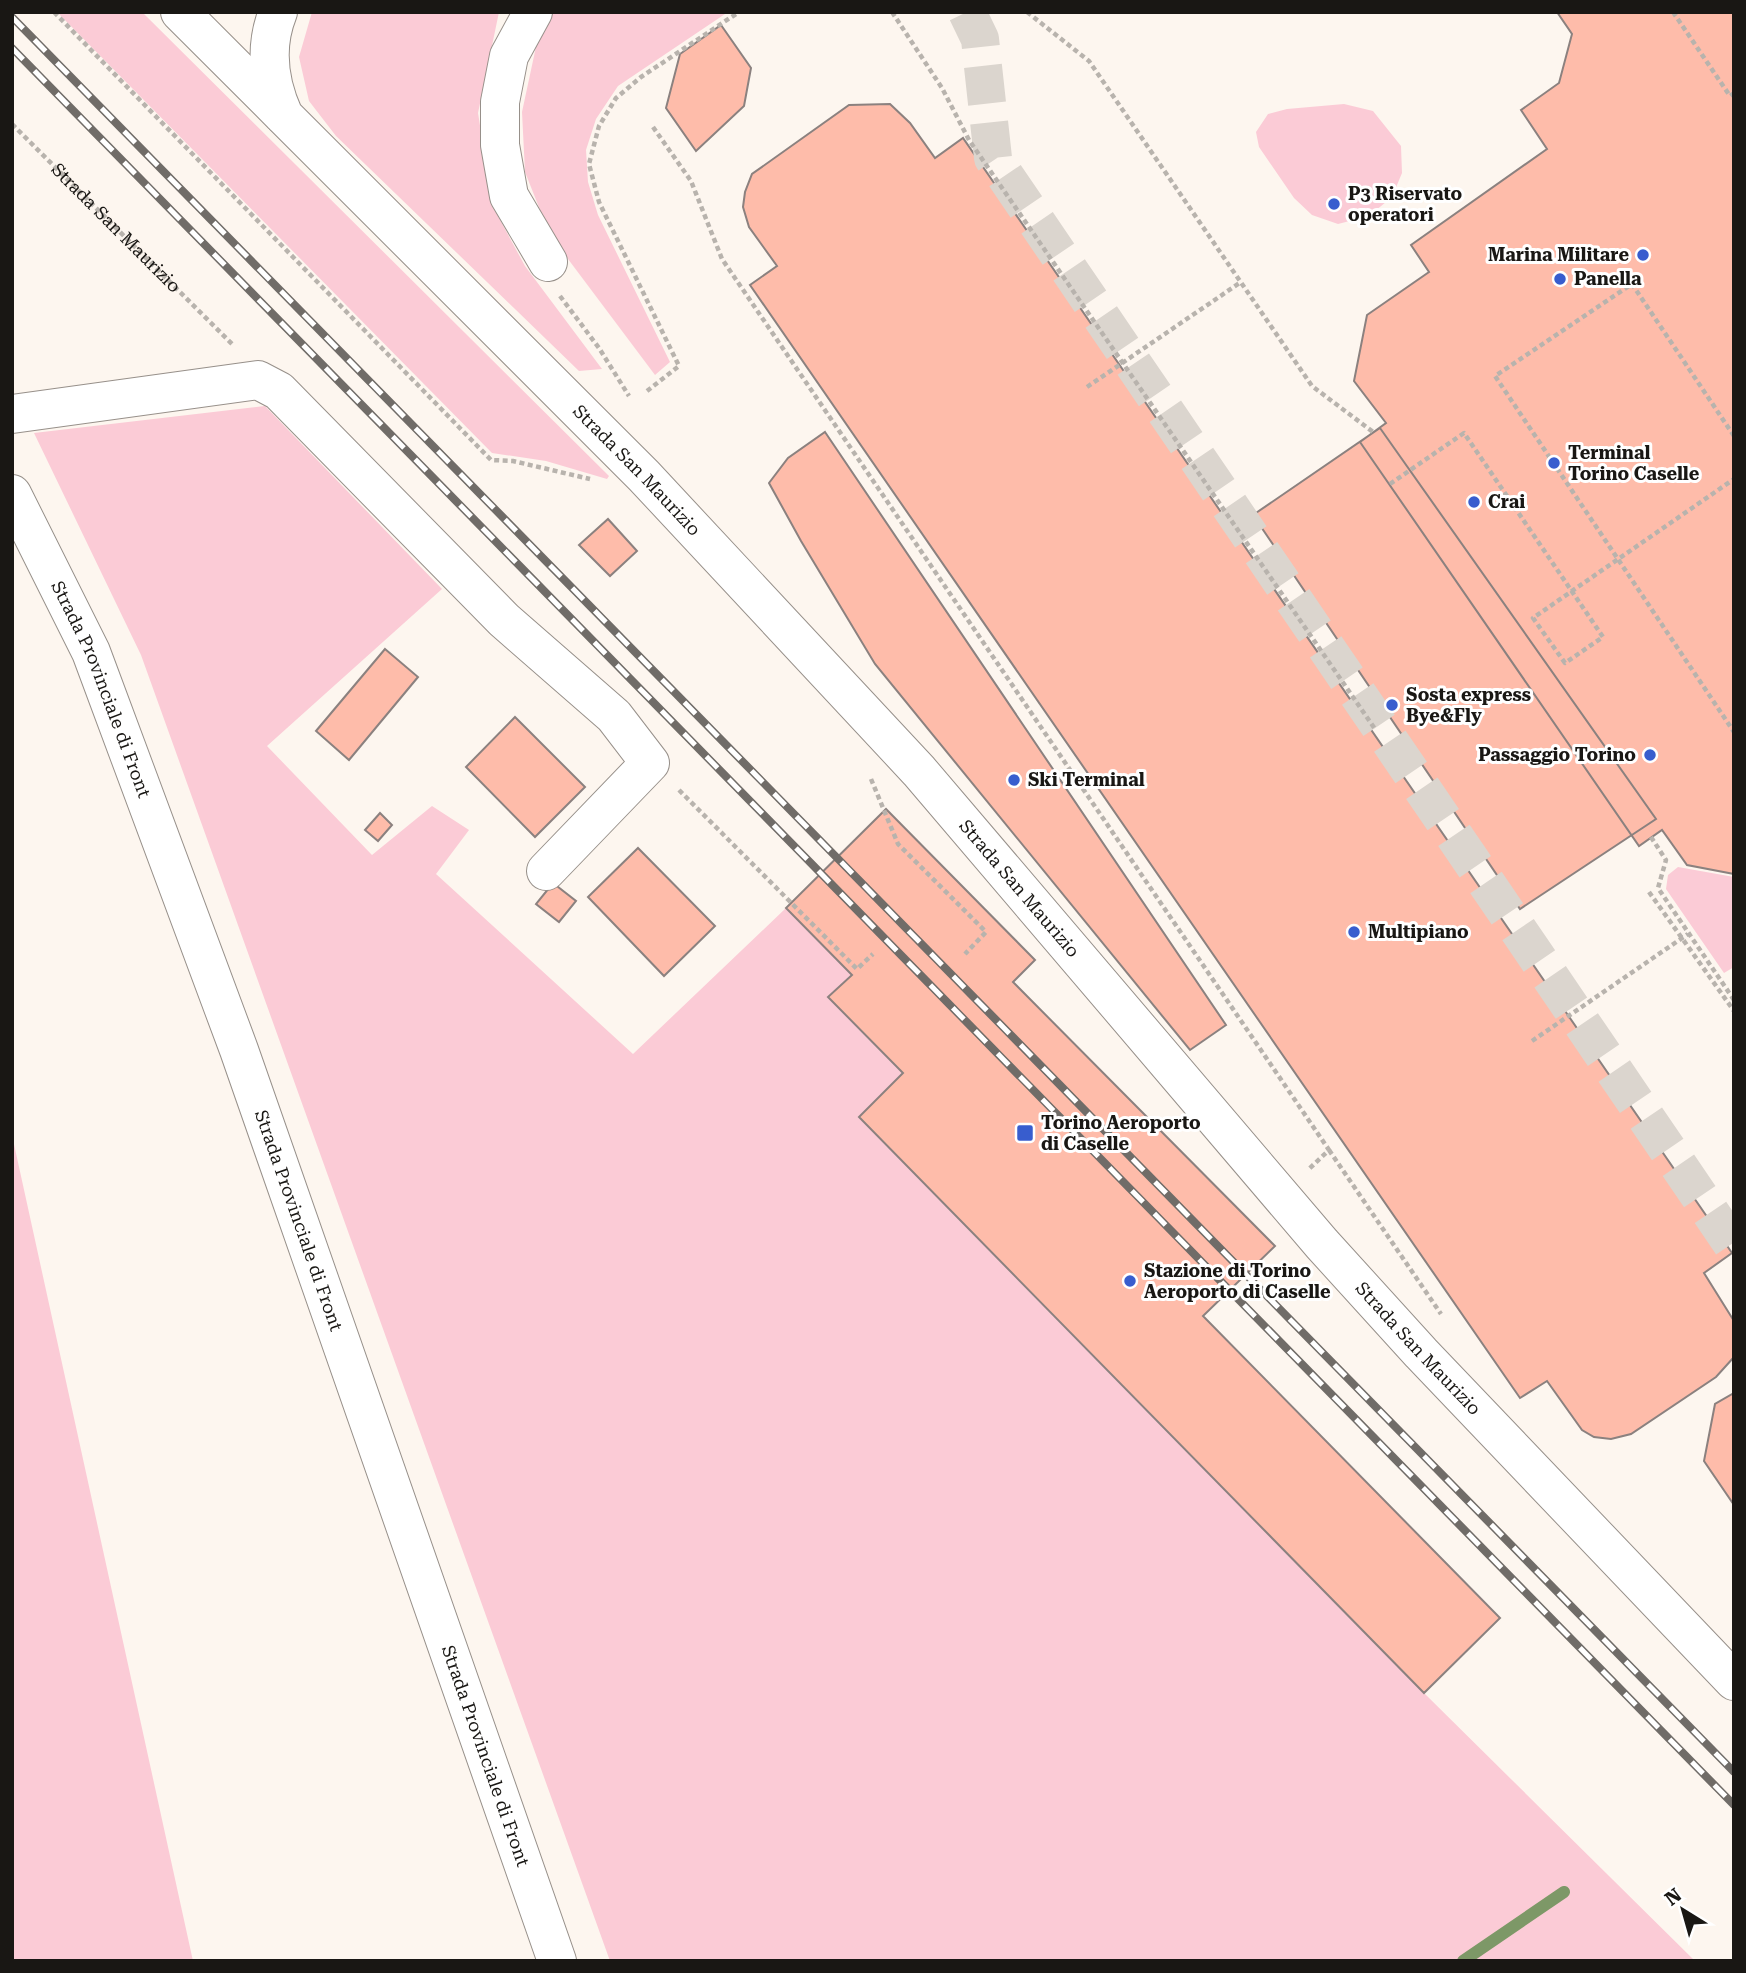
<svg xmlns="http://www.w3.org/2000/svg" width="1746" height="1973" font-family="'Roboto Serif',serif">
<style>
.green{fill:#fbcbd6}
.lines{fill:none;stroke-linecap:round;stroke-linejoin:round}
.stream{stroke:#7d9867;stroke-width:12}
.building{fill:#febcaa;stroke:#8b817f;stroke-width:2}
.minor-tunnel{stroke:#dbd5ce;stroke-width:38;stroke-dasharray:38 19;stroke-linecap:butt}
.minor-casing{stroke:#97908a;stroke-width:40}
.secondary-casing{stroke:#97908a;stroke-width:40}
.path{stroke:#b8b3ad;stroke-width:4.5;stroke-dasharray:5 3.5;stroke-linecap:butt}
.minor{stroke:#fff;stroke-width:38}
.secondary{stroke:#fff;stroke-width:38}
.rail-casing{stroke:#706c68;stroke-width:8}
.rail{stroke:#fff;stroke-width:5;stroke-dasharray:16;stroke-linecap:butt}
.poi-dot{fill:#385dce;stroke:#fff;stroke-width:2.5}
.labels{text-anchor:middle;stroke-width:6;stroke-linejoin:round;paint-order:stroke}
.poi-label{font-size:18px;font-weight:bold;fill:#191714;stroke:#fff;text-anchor:start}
.street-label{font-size:18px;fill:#191714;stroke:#fff}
</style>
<rect width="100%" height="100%" fill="#fdf6ef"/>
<path class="green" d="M57 12H142L609 476 607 479 546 461 492 453Z
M312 12H499L478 113 493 207 525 266 602 369 579 371 336 136 309 101 299 57Z
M553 12H728L618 86 596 119 586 150 588 182 598 215 670 362 655 375 550 235 525 172 522 112 537 42Z
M1344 104 1373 111 1401 146 1402 173 1392 197 1369 216 1338 224 1312 215 1294 198 1259 147 1256 132 1268 114 1287 109Z
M265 406 442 589 267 746 372 855 432 806 469 830 436 874 633 1054 786 908 852 975 829 997 903 1073 860 1117 1424 1693 1695 1961H610L141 655 34 433Z
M1678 867 1734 877V967L1724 973 1666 889 1668 875Z
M12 1135 193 1961H12Z"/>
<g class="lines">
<path class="stream" d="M1463 1961 1564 1892"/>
</g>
<path class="building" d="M1557 12H1734V874L1687 865 1662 830 1639 846 1360 442 1386 423 1354 381 1367 315 1429 272 1411 245 1547 149 1521 110 1559 83 1572 34Z
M721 25 751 68 744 106 696 151 666 108 680 54Z
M890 104 910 123 935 158 963 138 1732 1253 1704 1273 1734 1321V1357L1716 1377 1631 1434 1611 1439 1594 1437 1582 1430 1547 1381 1520 1398 750 285 777 266 749 227 743 207 745 192 752 174 849 105Z
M1380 428 1656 819 1520 909 1253 515Z
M825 432 1226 1025 1190 1050 875 664 801 541 769 483 788 458Z
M608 519 637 551 610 576 579 545Z
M385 649 418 677 349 760 316 731Z
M515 717 585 787 535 837 466 767Z
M886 809 1035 960 1013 982 1275 1246 1203 1316 1500 1618 1424 1693 859 1117 903 1073 828 997 852 975 786 908Z
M380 813 392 825 378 841 365 830Z
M638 848 715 926 664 976 588 897Z
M553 883 576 901 559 922 536 904Z
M1734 1393V1505L1704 1461 1715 1404Z"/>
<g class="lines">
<path class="minor-tunnel" d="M967 12 980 39 993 158 1734 1247"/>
<defs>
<g id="minor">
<path d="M180 12 282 114"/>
<path id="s2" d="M278 12C264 47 269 83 284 116L644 476 919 771 1322 1244 1421 1353 1734 1681"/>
<path d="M533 12 509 56 500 102V145L509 196 548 262"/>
<path d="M12 414 258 380 279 391 504 620 614 716 650 763 546 871"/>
</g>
<g id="secondary">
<path id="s3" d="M12 494 91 652 239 1050 557 1961"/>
</g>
</defs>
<use href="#minor" class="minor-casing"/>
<use href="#secondary" class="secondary-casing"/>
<g class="path">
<path d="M54 12 491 460 513 461 590 479"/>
<path d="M892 12 942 88 969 140 1375 729"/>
<path d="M1027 12 1089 61 1312 386 1373 432"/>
<path d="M1673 12 1730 96 1734 93"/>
<path id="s1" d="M12 124 232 344"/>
<path d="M653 127 691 181 722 259 1329 1150 1309 1169"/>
<path d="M560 296 599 348 629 396"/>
<path d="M1087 387 1241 282"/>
<path d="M647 391 679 366 599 202 589 164 599 126 616 98 641 77 739 12"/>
<path d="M1734 436 1632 284 1495 376 1734 732"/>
<path d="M1390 484 1464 433 1603 637 1565 663 1533 618 1734 479"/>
<path d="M871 779 898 844 986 932 965 954"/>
<path d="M679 790 857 969 873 954"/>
<path d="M1651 837 1666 860 1658 888 1734 1000"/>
<path d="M1649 892 1734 1011"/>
<path d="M1532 1041 1688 934"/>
<path d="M1329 1150 1441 1314"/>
</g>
<use href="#minor" class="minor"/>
<use href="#secondary" class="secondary"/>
<defs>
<path id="rail" d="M12 17 1734 1772
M12 48 1734 1805"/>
</defs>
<use href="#rail" class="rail-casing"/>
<use href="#rail" class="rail"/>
</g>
<g class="poi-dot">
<circle cx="1334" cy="204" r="7"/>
<circle cx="1643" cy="255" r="7"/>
<circle cx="1560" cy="279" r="7"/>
<circle cx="1554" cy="463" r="7"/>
<circle cx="1474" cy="502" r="7"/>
<circle cx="1392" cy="705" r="7"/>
<circle cx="1650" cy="755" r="7"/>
<circle cx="1014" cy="780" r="7"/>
<circle cx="1354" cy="932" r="7"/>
<rect x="1016" y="1124" width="18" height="18" rx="3.5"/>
<circle cx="1130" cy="1281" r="7"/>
</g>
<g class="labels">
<g class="poi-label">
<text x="1348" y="200">P3 Riservato<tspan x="1348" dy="21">operatori</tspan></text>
<text x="1629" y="261" text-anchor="end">Marina Militare</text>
<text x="1574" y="285">Panella</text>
<text x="1568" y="459">Terminal<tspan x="1568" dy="21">Torino Caselle</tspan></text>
<text x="1488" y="508">Crai</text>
<text x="1406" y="701">Sosta express<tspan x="1406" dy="21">Bye&amp;Fly</tspan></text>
<text x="1636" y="761" text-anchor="end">Passaggio Torino</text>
<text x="1028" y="786">Ski Terminal</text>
<text x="1368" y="938">Multipiano</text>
<text x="1041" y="1129">Torino Aeroporto<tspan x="1041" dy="21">di Caselle</tspan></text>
<text x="1144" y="1277">Stazione di Torino<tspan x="1144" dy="21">Aeroporto di Caselle</tspan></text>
</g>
<g class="street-label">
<text dy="6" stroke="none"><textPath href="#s1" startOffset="147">Strada San Maurizio</textPath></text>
<text dy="6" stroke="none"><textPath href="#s2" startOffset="607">Strada San Maurizio</textPath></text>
<text dy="6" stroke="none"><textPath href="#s3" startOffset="215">Strada Provinciale di Front</textPath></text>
<text dy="6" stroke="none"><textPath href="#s2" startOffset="1174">Strada San Maurizio</textPath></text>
<text dy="6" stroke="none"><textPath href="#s3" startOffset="782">Strada Provinciale di Front</textPath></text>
<text dy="6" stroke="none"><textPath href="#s2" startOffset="1783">Strada San Maurizio</textPath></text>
<text dy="6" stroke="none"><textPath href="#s3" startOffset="1349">Strada Provinciale di Front</textPath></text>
</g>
</g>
<rect width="1746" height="1973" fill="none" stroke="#191714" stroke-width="28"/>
<g transform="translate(1683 1910) rotate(323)" stroke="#ffffff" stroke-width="5" paint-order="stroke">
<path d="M0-5L12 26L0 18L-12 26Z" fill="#191714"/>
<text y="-10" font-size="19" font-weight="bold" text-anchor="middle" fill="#191714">N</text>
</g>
</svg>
